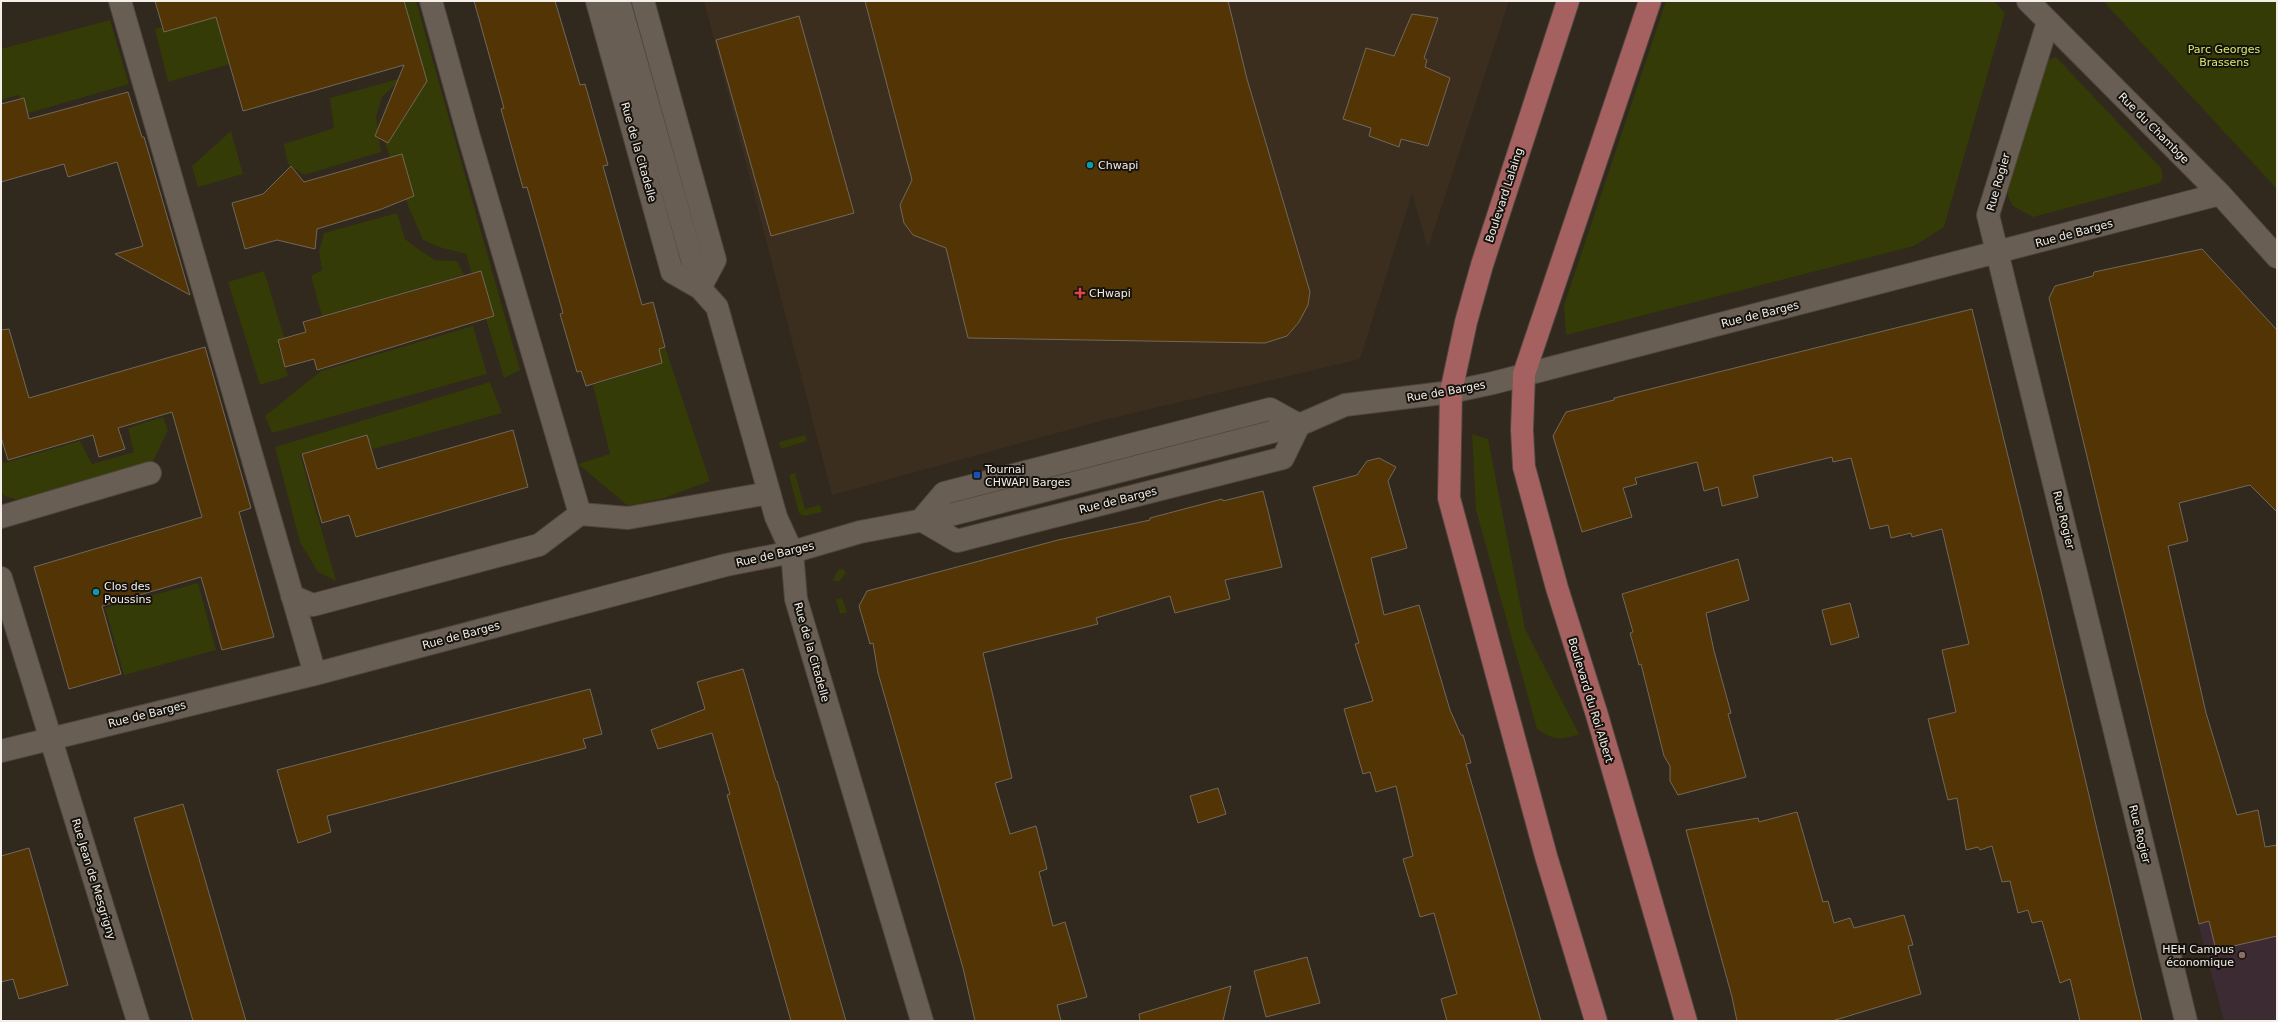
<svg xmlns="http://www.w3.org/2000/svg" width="2278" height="1022" font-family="'DejaVu Sans',sans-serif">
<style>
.built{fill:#3b2e1f}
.education{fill:#3d2b34}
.green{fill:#343b06}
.building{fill:#533404;stroke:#71685c}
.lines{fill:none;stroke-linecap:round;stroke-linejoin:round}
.minor-casing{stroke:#4e463e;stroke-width:24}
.major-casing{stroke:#4e463e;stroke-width:24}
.minor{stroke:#685e53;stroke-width:22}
.major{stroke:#a56060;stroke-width:22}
.culture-dot{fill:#0f9aa8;stroke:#16120d;stroke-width:1.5}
.health-dot{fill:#e0444e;stroke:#16120d;stroke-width:1.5}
.transit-dot{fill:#1a4fb4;stroke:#16120d;stroke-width:1.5}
.education-dot{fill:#8d6e63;stroke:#16120d;stroke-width:1.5}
.labels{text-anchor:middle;stroke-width:4;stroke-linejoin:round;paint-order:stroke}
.park-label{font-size:11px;fill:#d6eb6d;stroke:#16120d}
.street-label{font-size:11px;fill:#f4efe8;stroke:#16120d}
.poi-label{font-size:11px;fill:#f4efe8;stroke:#16120d;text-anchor:start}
</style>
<rect width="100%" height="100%" fill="#31281e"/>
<path class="built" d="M704 1H1509L1428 248 1412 194 1360 359 1108 419 832 495Z"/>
<path class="education" d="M2277 904V1021H2224L2198 923Z"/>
<path class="green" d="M250 1 389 18 168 82 155 29Z
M396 1H416L520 370 504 378 466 254 439 247 423 240 409 208 382 135 420 80Z
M1666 1H1994L2005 13 1944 227 1914 246 1566 335 1564 305Z
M2103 1H2277V189Z
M110 20 129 84 25 114 19 95 1 100V49Z
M2056 57 2161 168 2163 177 2160 183 2033 217 2013 206 2008 196V172L2046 61Z
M402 78 382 97 376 117 381 152 304 175 288 164 284 144 334 128 330 98Z
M231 131 243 174 198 187 192 166Z
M397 213 405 239 418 249 435 260 457 261 464 275 322 316 311 276 322 270 319 251 324 233Z
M264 271 285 340 277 343 288 376 260 385 228 282Z
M473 326 487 374 272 433 265 416 321 371Z
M665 347 710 481 664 498 628 506 578 464 610 454 593 385 660 364 657 348Z
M490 382 502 413 373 449 363 436 300 454 336 581 318 572 300 542 275 447Z
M163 417 168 430 152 464 22 501 5 496 1 492V455L4 463 80 441 92 464 134 452 128 428Z
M1472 434 1488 439 1525 629 1579 734C1560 741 1554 740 1537 729L1476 510Z
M805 435 807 441 781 449 779 442Z
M795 473 805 509 820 505 822 512 804 516 799 513 789 475Z
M843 569 846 573 839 582 833 580 838 570Z
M198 583 216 650 124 675 105 608Z
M842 598 847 612 840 614 836 599Z"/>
<path class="building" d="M155 1H404L427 81 388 143 375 136 404 65 243 111 216 17 164 32Z
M474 1H555L580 85 585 84 608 165 603 166 642 305 653 302 665 347 659 349 662 363 586 386 581 371 577 372 560 314 563 313 527 187 523 188 501 109 504 108Z
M865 1H1228L1247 79 1310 292 1308 305 1299 322 1287 336 1265 343 968 338 946 248 913 235 904 223 900 205 912 180Z
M1412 14 1438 18 1424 58 1427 60 1425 67 1450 78 1428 146 1401 139 1399 147 1369 136 1371 128 1343 119 1366 48 1394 56Z
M799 16 854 213 771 236 716 40Z
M128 92 142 137H144L190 295 115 254 143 246 117 162 68 177 64 164 1 182V104L24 98 29 119Z
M402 154 414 196 379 210 317 229 315 249 277 240 245 249 232 203 263 194 291 166 304 182Z
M2202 249 2277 330V512L2250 485 2179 503 2188 541 2168 546 2206 713 2237 815 2258 810 2265 847 2277 845V936L2216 950 2209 921 2199 924 2049 298 2055 286 2093 276 2094 272Z
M481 271 494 316 317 370 314 359 285 367 278 340 306 332 303 322Z
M1972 309 2041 591 2142 1021H2080L2070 979 2060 983 2042 921 2032 923 2028 910 2018 913 2010 881 2002 882 1992 846 1980 850 1978 847 1966 850 1957 798 1948 800 1928 719 1956 712 1942 650 1969 644 1942 529 1912 537 1911 533 1891 538 1888 525 1870 529 1851 458 1833 462 1832 457 1753 476 1758 497 1722 506 1718 487 1704 491 1697 462 1635 478 1637 484 1623 488 1632 517 1582 532 1553 436 1566 412 1614 400V398Z
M9 329 29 398 205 347 251 508 239 512 274 637 222 650 201 577 102 606 121 674 69 689 34 567 202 517 172 412 118 428 125 449 99 457 93 435 8 460 1 437V330Z
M513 430 528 487 356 537 349 515 322 523 302 454 367 435 377 469Z
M1379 458 1396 467 1388 481 1407 548 1371 558 1384 615 1419 605 1450 710 1461 735H1463L1471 763 1466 764 1541 1021H1447L1441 999 1457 994 1434 913 1420 917 1403 859 1413 856 1396 786 1376 792 1370 772 1363 774 1344 709 1373 701 1355 644 1359 643 1313 487 1357 475 1367 461Z
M1263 491 1282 567 1225 580 1230 599 1175 613 1170 596 1096 618 1098 624 983 653 1012 778 995 783 1010 834 1036 826 1047 869 1039 872 1053 926 1065 922 1087 997 1057 1005 1061 1021H975L963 968 878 673 873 643 870 644 859 606 867 591 1058 540 1150 520V518L1222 499 1223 501Z
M1738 559 1749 600 1706 613 1714 651 1731 713 1728 714 1746 777 1678 795 1670 781V766L1664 756 1641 664 1639 665 1630 633 1633 632 1622 594Z
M1850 603 1859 637 1831 645 1822 610Z
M743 669 776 781H777L846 1021H791L727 795 730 794 712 733 658 749 651 730 705 709 697 682Z
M590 689 602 734 583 739 586 748 327 816 331 832 298 843 277 770Z
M1218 788 1226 814 1198 823 1190 796Z
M183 804 193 838 246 1021H193L148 867 134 818Z
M1797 812 1823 902 1828 901 1834 923 1850 918 1854 928 1904 915 1913 945 1908 946 1921 994 1832 1021H1737L1732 997 1686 830 1758 818 1759 822Z
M29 848 68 985 19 999 13 979 1 982V856Z
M1307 957 1320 1003 1266 1017 1254 971Z
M1231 986 1223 1021H1140L1139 1014Z"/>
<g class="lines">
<defs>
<path id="minor" d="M120 1 315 674
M431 1 469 137 580 514 628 518 769 493
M597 1 672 272 700 288 717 307 776 517 792 552 796 599 922 1021
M619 1 700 288
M643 1 715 260 700 288
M2028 1 2220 194 2277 257
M2048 22 1988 215 2186 1021
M1 517 150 473
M921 520 957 541 1283 458 1299 425
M921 520 944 493 1270 409 1299 425
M1 578 138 1021
M292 596 313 605 539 545 580 514
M1 751 315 674 726 565 792 552 860 532 950 515 1299 425 1345 405 1451 392 1493 383 2220 194"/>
<path id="major" d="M1568 1 1482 265 1466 322 1451 392 1449 498 1546 856 1596 1021
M1650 1 1524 374 1522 430 1524 467 1557 588 1597 715 1686 1021"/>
</defs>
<use href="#minor" class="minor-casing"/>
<use href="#major" class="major-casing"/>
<use href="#minor" class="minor"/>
<use href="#major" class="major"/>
</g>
<g class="culture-dot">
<circle cx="1090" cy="165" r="4"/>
<circle cx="96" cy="592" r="4"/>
</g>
<path class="health-dot" d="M1078 287h4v4h4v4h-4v4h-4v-4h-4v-4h4z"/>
<rect class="transit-dot" x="973" y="471" width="8" height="8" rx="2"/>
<circle class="education-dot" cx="2242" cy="955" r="4"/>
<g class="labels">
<g class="park-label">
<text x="2224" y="53">Parc Georges<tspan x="2224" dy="13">Brassens</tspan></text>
</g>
<g class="street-label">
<text transform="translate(2154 128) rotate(45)" y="4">Rue du Chambge</text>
<text transform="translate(639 152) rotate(74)" y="4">Rue de la Citadelle</text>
<text transform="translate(1998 182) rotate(-74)" y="4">Rue Rogier</text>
<text transform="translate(1504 195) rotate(-72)" y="4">Boulevard Lalaing</text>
<text transform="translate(2074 233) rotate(-15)" y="4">Rue de Barges</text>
<text transform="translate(1760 314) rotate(-14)" y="4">Rue de Barges</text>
<text transform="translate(1446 391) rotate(-10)" y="4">Rue de Barges</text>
<text transform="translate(1118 500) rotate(-14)" y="4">Rue de Barges</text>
<text transform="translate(2064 520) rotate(76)" y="4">Rue Rogier</text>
<text transform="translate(775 554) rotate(-13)" y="4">Rue de Barges</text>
<text transform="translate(461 635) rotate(-15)" y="4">Rue de Barges</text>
<text transform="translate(812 652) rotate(74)" y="4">Rue de la Citadelle</text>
<text transform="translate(1591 700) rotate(73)" y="4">Boulevard du Roi Albert</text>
<text transform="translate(147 714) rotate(-14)" y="4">Rue de Barges</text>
<text transform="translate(2140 834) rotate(76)" y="4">Rue Rogier</text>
<text transform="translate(94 879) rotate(73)" y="4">Rue Jean de Mesgrigny</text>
</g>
<g class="poi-label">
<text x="1098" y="169">Chwapi</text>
<text x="1089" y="297">CHwapi</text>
<text x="985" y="473">Tournai<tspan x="985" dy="13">CHWAPI Barges</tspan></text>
<text x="104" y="590">Clos des<tspan x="104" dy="13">Poussins</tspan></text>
<text x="2234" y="953" text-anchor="end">HEH Campus<tspan x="2234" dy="13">économique</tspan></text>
</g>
</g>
<rect width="2278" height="1022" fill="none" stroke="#f4efe8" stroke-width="4"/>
</svg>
